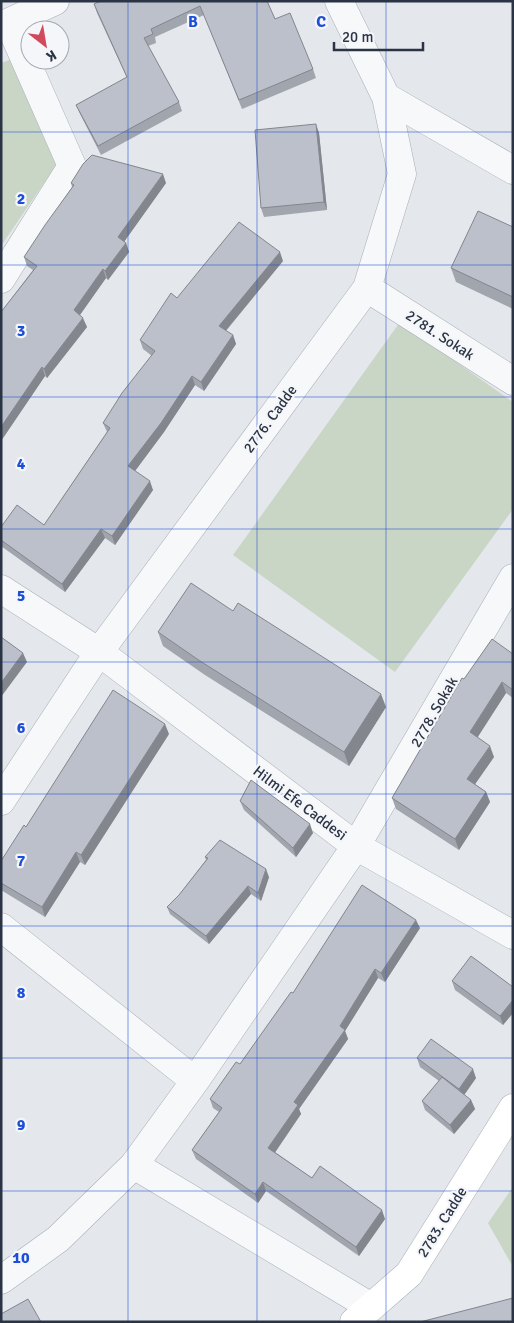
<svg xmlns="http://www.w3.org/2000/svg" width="514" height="1323" font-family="Signika,sans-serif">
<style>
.green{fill:#c9d6c5}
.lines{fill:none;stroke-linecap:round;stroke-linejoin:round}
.street-casing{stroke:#a9aeb7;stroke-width:29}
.secondary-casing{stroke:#a9aeb7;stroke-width:29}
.street{stroke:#f7f8fa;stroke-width:28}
.secondary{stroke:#fff;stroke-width:28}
.wall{fill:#a1a5ae}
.shaded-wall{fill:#83868d}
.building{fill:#bbc0ca;stroke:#83868d}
.grid{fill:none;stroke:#1d4ed8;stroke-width:1;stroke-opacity:0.55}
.labels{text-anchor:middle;stroke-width:4.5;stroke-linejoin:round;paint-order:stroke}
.street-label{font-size:15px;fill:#2b3445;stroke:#f4f6f9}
.grid-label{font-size:16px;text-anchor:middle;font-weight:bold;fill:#1d4ed8;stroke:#f4f6f9;stroke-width:4.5;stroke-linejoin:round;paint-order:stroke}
</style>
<rect width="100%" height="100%" fill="#e4e7ec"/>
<path class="green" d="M12 59 59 161 1 246V63Z
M400 322 513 402V509L395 672 233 555Z
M513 1187V1267L488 1223Z"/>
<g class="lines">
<defs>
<path id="street" d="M1 26 55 1
M386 97 513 170
M1 279 72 166 9 23
M367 288 513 381
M1 589 99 652 356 846 513 935
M1 801 99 652 367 288 402 174 386 97 339 1
M1 927 195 1081
M134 1165 371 1307
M1 1280 58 1239 134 1165 195 1081 356 846 513 578"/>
<path id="secondary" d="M354 1322 409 1274 513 1108"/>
</defs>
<use href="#street" class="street-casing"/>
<use href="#secondary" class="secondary-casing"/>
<use href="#street" class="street"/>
<use href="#secondary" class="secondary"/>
</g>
<path class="wall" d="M267 1 275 19 313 69 316 78 242 109 204 15 155 37 156 43 148 46 179 102 182 111 101 155 80 114 76 105 127 78 97 13 94 4Z
M319 133 327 210 264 217 261 208Z
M71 183H166L124 242 126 243 129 252 108 280 106 278 80 315 87 327 47 378 45 376 1 441V312L33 270 27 266 24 257 72 187Z
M513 227V309L456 282 451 268Z
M283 261 226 331 233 335 236 344 204 391 195 385 164 432 135 471 153 490 115 545 105 538 65 592 1 546V527L44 525 107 432 103 423 152 356 143 349 140 340 177 298Z
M233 611 386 707 349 766 205 675 163 646 158 632Z
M513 654V698L506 693 477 737 494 757 475 784 486 792 490 802 459 850 396 809 392 798 464 679Z
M169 734 85 865 80 862 45 917 1 890V861L26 827Z
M240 801 313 833 296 857 244 810Z
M205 857 269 877 261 901 251 894 209 944 170 914 167 907 179 895 206 860Z
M420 928 385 982 378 978 345 1031 348 1039 299 1109 301 1114 275 1152 312 1178 385 1219 359 1256 266 1191 258 1203 196 1159 192 1150 219 1112 213 1108 210 1099 240 1064 293 993Z
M452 981 513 987V1013L503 1025 455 990Z
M417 1058 476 1078 464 1095 471 1100 475 1109 454 1134 425 1110 422 1101 439 1081 420 1067Z"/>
<path class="shaded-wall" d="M316 124 319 133 327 210 324 202Z
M163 174 166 183 121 246 118 237Z
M126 243 129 252 108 280 105 271Z
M280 252 283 261 222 335 219 326Z
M103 269 106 278 77 319 74 310Z
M83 318 87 327 47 378 44 369Z
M233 335 236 344 204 391 201 382Z
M42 367 45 376 1 441V427Z
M192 376 195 385 164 432 132 475 128 466Z
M150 481 153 490 115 545 112 536Z
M101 529 105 538 65 592 62 584Z
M23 653 27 662 1 697V683Z
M502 682 506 693 474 743 470 732Z
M381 694 386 707 349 766 344 752Z
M165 724 169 734 85 865 81 855Z
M490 746 494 757 471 790 467 779Z
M486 792 490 802 459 850 455 839Z
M310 824 313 833 296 857 293 848Z
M76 852 80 862 45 917 42 907Z
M266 869 269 877 261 901 258 893Z
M248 886 251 894 209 944 206 936Z
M416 920 420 928 385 982 381 973Z
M375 969 378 978 345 1031 348 1039 299 1109 301 1114 272 1157 268 1148 294 1102Z
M513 1000V1013L503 1025 500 1016Z
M473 1069 476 1078 462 1098 459 1089Z
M471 1100 475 1109 454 1134 450 1125Z
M263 1182 266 1191 258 1203 255 1194Z
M382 1210 385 1219 359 1256 356 1247Z"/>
<path class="building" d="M101 1H267L275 19 290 13 313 69 239 100 200 6 151 29 153 34 144 38 179 102 98 146 76 105 127 77 94 4Z
M316 124 324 202 261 208 255 130Z
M92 155 163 174 118 237 126 243 105 271 103 269 74 310 83 318 44 369 42 367 1 427V312L37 266 24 257 45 225 74 185 71 183 83 164Z
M478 211 513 227V297L451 268Z
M239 222 280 252 219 326 233 335 201 382 192 376 161 423 128 466 150 481 112 536 101 529 62 584 1 540V527L17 505 44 525 110 428 103 423 122 393 155 351 140 340 171 293 177 298Z
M191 583 233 611 238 603 381 694 344 752 200 661 158 632Z
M1 637 23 653 1 683Z
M492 639 513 654V690L502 682 470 732 490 746 467 779 486 792 455 839 392 798 462 678 464 679Z
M113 690 165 724 81 855 76 852 42 907 1 883V861L24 825 26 827Z
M251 780 310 824 293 848 240 801Z
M220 840 266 869 258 893 248 886 206 936 167 907 179 895 208 858 205 857Z
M362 885 416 920 381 973 375 969 340 1026 345 1030 294 1102 298 1105 268 1148 312 1178 320 1166 382 1210 356 1247 263 1182 255 1194 192 1150 222 1108 210 1099 236 1062 240 1064 291 992 293 993Z
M471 956 513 987V1000L500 1016 452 981Z
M431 1039 473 1069 459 1089 417 1058Z
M442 1077 471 1100 450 1125 422 1101Z
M513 1298V1322H420Z
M28 1299 41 1322H1V1314Z"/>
<path class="grid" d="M128 1V1322M257 1V1322M386 1V1322M1 132H513M1 265H513M1 397H513M1 529H513M1 662H513M1 794H513M1 926H513M1 1058H513M1 1191H513"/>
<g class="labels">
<g class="street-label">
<text transform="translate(440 335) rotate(33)" y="5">2781. Sokak</text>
<text transform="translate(270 419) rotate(-54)" y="5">2776. Cadde</text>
<text transform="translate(434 712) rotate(-60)" y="5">2778. Sokak</text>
<text transform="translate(300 803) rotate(37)" y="5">Hilmi Efe Caddesi</text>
<text transform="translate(442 1222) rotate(-58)" y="5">2783. Cadde</text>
</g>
</g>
<g class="grid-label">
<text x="193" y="27">B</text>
<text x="321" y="27">C</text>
<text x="21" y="204">2</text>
<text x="21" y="336">3</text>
<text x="21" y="469">4</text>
<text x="21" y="601">5</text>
<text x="21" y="733">6</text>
<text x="21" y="866">7</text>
<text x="21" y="998">8</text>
<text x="21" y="1130">9</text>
<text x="21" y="1263">10</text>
</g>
<rect width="514" height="1323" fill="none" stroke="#2b3445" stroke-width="5"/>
<g transform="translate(45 45) rotate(149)"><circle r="24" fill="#f4f6f9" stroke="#a4a8b1"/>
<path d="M0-4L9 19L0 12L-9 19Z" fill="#d1495b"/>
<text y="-8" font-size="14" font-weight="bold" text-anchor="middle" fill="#2b3445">K</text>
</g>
<path d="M334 42v8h89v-8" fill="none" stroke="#2b3445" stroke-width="2.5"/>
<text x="342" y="42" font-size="15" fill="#2b3445" stroke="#f4f6f9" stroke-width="4" paint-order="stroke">20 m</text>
</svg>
